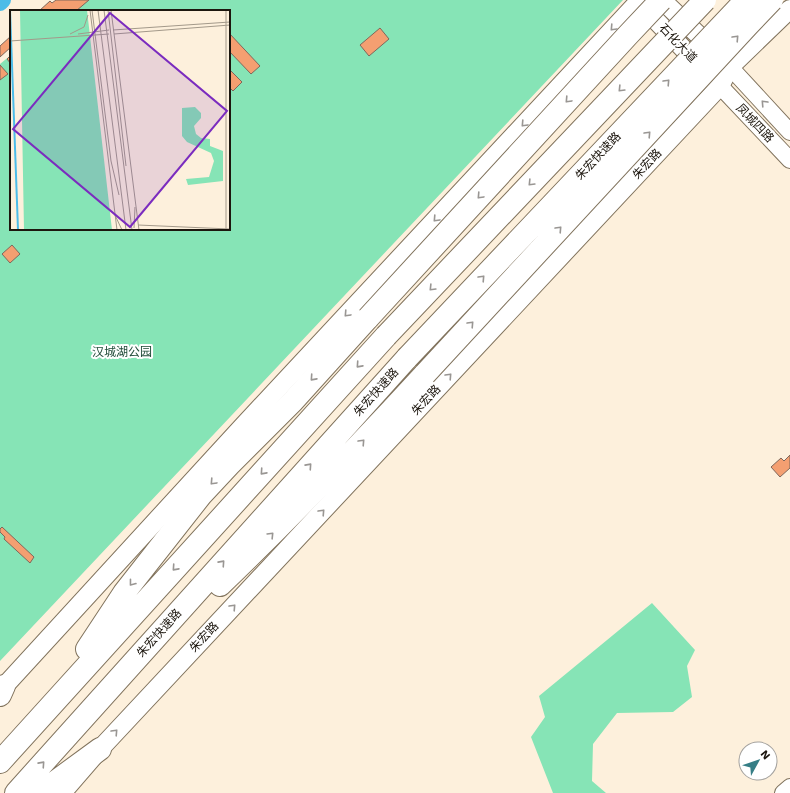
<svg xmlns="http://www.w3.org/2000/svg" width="790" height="793" font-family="'Work Sans','Noto Sans SC',sans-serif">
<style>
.green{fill:#86e4b6}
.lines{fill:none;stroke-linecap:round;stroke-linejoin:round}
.canal{stroke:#4cbce8;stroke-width:16}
.building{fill:#f49f71;stroke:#7f675b}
.tertiary-casing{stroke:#81735d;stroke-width:18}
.secondary-casing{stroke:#81735d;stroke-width:20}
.trunk-casing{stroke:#81735d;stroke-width:24}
.tertiary{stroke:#fff;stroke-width:16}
.secondary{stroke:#fff;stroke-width:18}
.trunk{stroke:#fff;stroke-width:22}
.trunk-bridge-casing{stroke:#81735d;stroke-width:24;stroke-linecap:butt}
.trunk-bridge{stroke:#fff;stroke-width:22}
.oneway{stroke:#999693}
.labels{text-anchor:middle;stroke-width:4;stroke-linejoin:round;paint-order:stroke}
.street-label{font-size:12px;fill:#1c160e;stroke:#fff}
.park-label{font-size:12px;fill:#1e4936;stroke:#fff}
.inset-river{fill:none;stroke:#4cbce8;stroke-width:2}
.inset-road{fill:none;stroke:#a3998a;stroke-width:1}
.view{fill:#7b2cbf;fill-opacity:0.15;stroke:#7b2cbf;stroke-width:2}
.inset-edge{fill:none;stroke:#1c160e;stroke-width:2}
</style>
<rect width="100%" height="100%" fill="#fdf0dc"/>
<path class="green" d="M73 0H623L0 661V64L11 55V229H229V11H60Z
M652 603 695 650 687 666 692 697 673 712 617 713 593 744 592 781 606 793H553L531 737 545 717 539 696Z"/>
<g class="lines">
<path class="canal" d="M0 3 3 0"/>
</g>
<path class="building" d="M56 0H89L76 11H39L50 1 52 3Z
M380 28 389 39 369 56 360 45Z
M229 33 260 66 251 74 229 51Z
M11 36V47L0 57V46Z
M11 55V64L7 59Z
M0 65 8 74 0 80Z
M229 69 242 82 233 91 229 87Z
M12 245 20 254 10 263 2 254Z
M790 455V468L780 477 771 467 781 458 784 461Z
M2 527 34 557 30 563 4 539 5 537 0 532V529Z"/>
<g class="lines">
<defs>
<path id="tertiary" d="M730 67 790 132
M720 86 790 160
M783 793 790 787"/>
<path id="secondary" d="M662 0 716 52
M639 3 701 67
M0 691 242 427 640 0
M62 793 100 749 720 86 730 67 790 9"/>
<path id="trunk" d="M220 585C291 517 359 446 425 374
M87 649 124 593 201 495 229 465 293 401 368 318
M0 695 4 686
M0 762 386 336
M16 793 407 358
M40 793 100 749"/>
</defs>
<use href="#tertiary" class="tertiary-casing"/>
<use href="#secondary" class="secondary-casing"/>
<use href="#trunk" class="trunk-casing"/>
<use href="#tertiary" class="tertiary"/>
<use href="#secondary" class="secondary"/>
<use href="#trunk" class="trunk"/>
<defs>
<path id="trunk-bridge" d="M368 318 628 35 661 0
M386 336 705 0
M407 358 746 0
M425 374 748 25 772 0"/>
</defs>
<use href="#trunk-bridge" class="trunk-bridge-casing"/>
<use href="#trunk-bridge" class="trunk-bridge"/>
</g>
<defs><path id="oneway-chevron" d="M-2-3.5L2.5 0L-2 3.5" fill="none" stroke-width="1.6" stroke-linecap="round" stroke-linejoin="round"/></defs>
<g class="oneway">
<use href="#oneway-chevron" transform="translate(613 28) rotate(133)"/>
<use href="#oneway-chevron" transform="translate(736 38) rotate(-47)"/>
<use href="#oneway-chevron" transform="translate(667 82) rotate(-47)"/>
<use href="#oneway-chevron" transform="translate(621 89) rotate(134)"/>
<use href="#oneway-chevron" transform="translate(568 100) rotate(133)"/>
<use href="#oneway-chevron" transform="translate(764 103) rotate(-133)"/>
<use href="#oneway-chevron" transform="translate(524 124) rotate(133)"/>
<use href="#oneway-chevron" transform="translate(648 134) rotate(-47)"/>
<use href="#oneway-chevron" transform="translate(531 183) rotate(134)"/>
<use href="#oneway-chevron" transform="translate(480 196) rotate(133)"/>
<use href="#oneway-chevron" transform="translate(436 219) rotate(133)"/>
<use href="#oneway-chevron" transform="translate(559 229) rotate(-47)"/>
<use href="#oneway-chevron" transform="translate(482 278) rotate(-47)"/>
<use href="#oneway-chevron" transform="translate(432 288) rotate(134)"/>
<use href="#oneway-chevron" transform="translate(347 314) rotate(133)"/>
<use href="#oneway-chevron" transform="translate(471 324) rotate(-47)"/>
<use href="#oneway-chevron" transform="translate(359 365) rotate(132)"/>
<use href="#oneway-chevron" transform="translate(449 376) rotate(-47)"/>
<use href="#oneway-chevron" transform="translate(313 378) rotate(132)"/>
<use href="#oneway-chevron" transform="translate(362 442) rotate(-47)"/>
<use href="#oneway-chevron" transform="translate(309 466) rotate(-48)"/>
<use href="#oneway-chevron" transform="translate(263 472) rotate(132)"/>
<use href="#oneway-chevron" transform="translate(213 482) rotate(133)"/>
<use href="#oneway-chevron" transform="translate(322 512) rotate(-47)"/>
<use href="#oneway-chevron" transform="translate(271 535) rotate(-46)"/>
<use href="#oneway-chevron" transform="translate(222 563) rotate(-48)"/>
<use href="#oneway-chevron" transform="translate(175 568) rotate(132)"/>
<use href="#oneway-chevron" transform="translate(132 583) rotate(128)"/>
<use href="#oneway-chevron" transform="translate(233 607) rotate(-47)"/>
<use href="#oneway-chevron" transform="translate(115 732) rotate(-47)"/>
<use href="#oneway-chevron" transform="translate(42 764) rotate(-48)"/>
</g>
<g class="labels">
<g class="street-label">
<text transform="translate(678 43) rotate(46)" y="4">石化大道</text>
<text transform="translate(755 123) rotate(46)" y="4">凤城四路</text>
<text transform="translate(598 156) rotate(-47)" y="4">朱宏快速路</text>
<text transform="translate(647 164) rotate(-47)" y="4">朱宏路</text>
<text transform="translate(376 392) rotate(-48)" y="4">朱宏快速路</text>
<text transform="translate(426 400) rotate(-47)" y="4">朱宏路</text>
<text transform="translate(159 633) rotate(-48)" y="4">朱宏快速路</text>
<text transform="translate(204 637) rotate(-47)" y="4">朱宏路</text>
</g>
<g class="park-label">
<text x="122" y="356">汉城湖公园</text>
</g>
</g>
<g transform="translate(10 10)">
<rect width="220" height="220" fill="#fdf0dc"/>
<path d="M10 0H77L102 220H14ZM185 97 191 103V108L184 116 186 124 191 128 200 129V136L213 141V171L178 175 176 169 199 167 204 151 201 143 177 132 172 126V98Z" fill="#86e4b6"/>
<path class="inset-river" d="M0 0 8 220"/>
<path class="inset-road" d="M80 0 107 220M82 0 101 151 109 185M88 0 116 220M94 0 122 220M98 0 116 156M101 0 129 220M103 20 220 12M60 24 74 17 78 5M68 24 99 20M104 24 220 15M0 31 99 24M104 203 112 220M128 215 220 219M124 218 125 197M216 219V0"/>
<path class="view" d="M100 3 217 101 120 217 3 119Z"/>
<rect width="220" height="220" class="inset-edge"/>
</g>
<g transform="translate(758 761) rotate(50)"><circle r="19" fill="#ffffff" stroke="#a4a29f"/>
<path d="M0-3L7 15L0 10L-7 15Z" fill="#367e86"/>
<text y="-6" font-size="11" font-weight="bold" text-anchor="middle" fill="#1c160e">N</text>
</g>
</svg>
